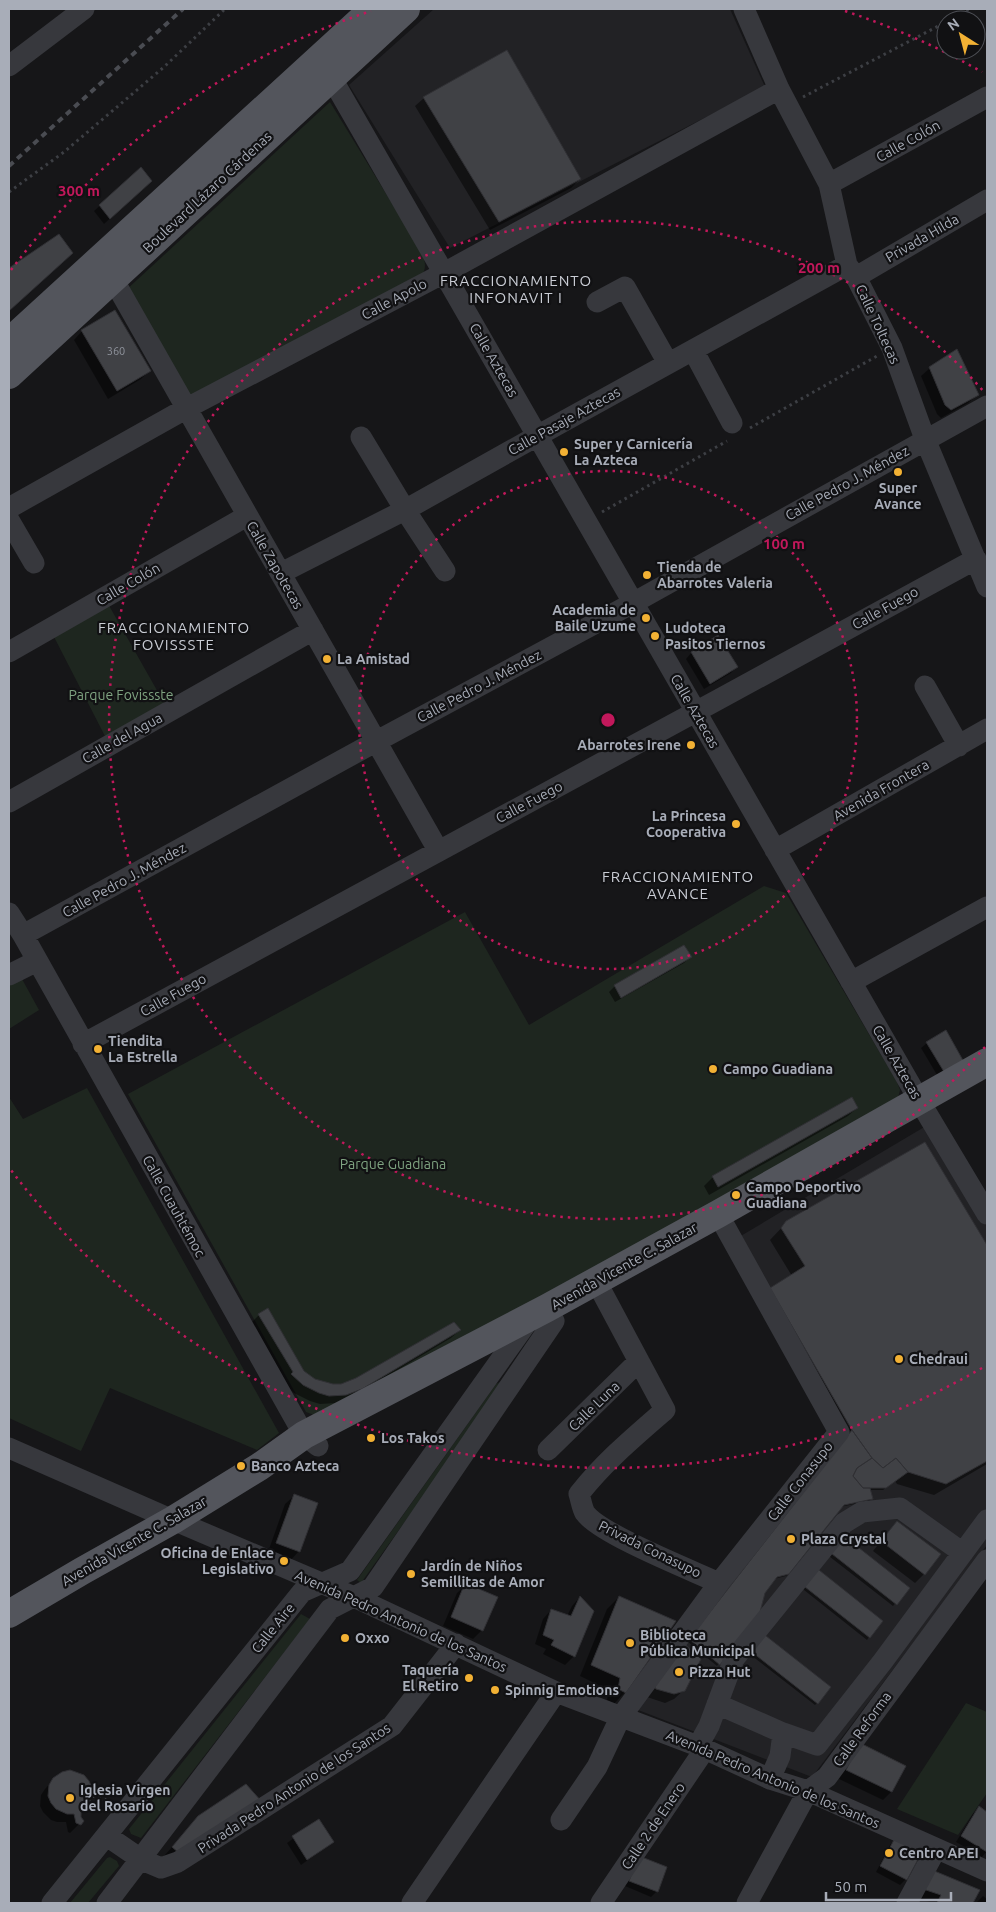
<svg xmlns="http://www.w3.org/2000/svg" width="996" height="1912" font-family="Ubuntu,sans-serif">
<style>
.built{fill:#222225}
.green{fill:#1e261f}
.shadow{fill:#0007}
.building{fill:#404145;stroke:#303034}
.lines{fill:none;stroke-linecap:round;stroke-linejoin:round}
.path{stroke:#3d3f44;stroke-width:3;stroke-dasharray:2.5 4;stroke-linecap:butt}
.minor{stroke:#37383d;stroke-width:21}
.major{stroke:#53555c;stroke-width:28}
.rail{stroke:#4a4c52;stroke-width:4;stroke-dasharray:6 5;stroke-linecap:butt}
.ring{fill:none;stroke:#c2185b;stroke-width:2.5;stroke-dasharray:2.5 5}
.poi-dot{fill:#f2b134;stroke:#111113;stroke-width:2}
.labels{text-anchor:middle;stroke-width:4.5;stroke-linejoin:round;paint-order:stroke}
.number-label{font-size:11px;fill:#8e929b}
.street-label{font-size:14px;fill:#a8adb8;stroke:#111113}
.poi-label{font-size:14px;font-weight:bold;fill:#a8adb8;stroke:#111113;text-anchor:start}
.park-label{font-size:14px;fill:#7fa381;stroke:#111113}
.neighbourhood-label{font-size:15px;letter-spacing:1px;fill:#c9ccd4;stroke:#111113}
.centre{fill:#c2185b;stroke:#111113;stroke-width:2.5}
.ring-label{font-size:15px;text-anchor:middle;font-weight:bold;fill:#c2185b;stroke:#111113;stroke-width:4.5;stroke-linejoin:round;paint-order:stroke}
</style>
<rect width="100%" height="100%" fill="#161618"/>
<path class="built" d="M434 9H730L765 87 450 248 349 85Z
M926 1126 987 1227V1545L812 1777 633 1708 848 1429 739 1237Z"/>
<path class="green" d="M330 102 421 251C425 261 427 266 422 276L188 398 125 291Z
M107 602 167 708 108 742 51 631Z
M764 886 786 893 897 1082 900 1090 898 1098 893 1104 319 1417 306 1412 128 1094 465 912 529 1025Z
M22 979 39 1010 9 1029V985Z
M87 1088 279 1433 257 1450 110 1388 81 1451 9 1418V1097L23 1119Z
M507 1379 361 1583 357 1580 496 1384Z
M301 1614 310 1619 141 1838 131 1834 129 1829Z
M966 1703 987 1712V1793L958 1835 897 1809Z
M110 1857 117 1861 119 1866 88 1903H70L107 1858Z"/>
<path class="shadow" d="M424 98 580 179 571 188 490 230 415 106Z
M140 169 144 187 104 224 94 211Z
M82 331 149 371 141 379 108 399 74 340Z
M930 368 977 395 968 403 941 418 937 414 921 376Z
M718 637 736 667 731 673 704 689 686 659 691 653Z
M684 946 690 957 684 963 615 1002 609 992 615 986Z
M927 1043 958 1069 940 1080 921 1048Z
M857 1108 848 1116 709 1195 704 1186 713 1177Z
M924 1143 987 1247V1464L934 1495 897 1484 895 1481 883 1490H869L871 1499 869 1501 840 1507 789 1573 786 1576 774 1579 764 1592 717 1666 688 1642 842 1444 759 1300 792 1276 770 1240 787 1222Z
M259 1315 304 1372 315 1380 332 1386 341 1385 460 1330 451 1338 352 1397 336 1403 320 1404 310 1401 294 1393 283 1383 251 1323Z
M294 1496 299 1551 291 1560 268 1552 285 1504Z
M897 1522 924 1574 915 1583 873 1551Z
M838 1537 908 1588 893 1606 825 1553Z
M811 1570 869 1637 867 1640 799 1586Z
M466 1585 482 1630 473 1639 443 1626 457 1593Z
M580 1597 592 1611 574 1656 565 1665 543 1654 546 1649 535 1644 543 1619 551 1610 567 1616 572 1606Z
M619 1597 625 1692 614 1704 607 1700 609 1690 580 1676 607 1609Z
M759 1636 817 1703 815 1705 747 1652Z
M685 1646 684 1690 674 1699 665 1703 647 1697Z
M851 1753 891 1792 883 1800 839 1779Z
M54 1779 80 1811V1817L82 1821 70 1833 68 1832 66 1822H57L51 1820 43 1812 40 1806 41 1795 45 1789Z
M979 1808 987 1813V1851L982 1857 956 1842 973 1814Z
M199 1817 170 1861 164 1856Z
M319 1820 333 1842 301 1865 287 1843Z
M895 1840 906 1879 900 1885 876 1872 890 1845Z
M634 1863 657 1891 651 1897 625 1886Z
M924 1880 979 1891 972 1903H934L915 1898Z
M983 1896 987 1899V1903H976Z"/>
<path class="building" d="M507 50 581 179 499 222 423 97Z
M141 167 152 181 110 219 99 205Z
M59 234 73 253 9 311V268Z
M115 310 151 371 117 391 81 330Z
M957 349 979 395 951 410 945 405 929 367Z
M718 635 738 667 710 684 691 652Z
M684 945 692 957 621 998 614 985Z
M946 1030 965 1064 946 1075 926 1042Z
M852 1097 858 1108 718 1187 712 1176Z
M925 1142 987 1245V1461L946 1484 908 1472 896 1458 883 1468 872 1458 852 1430 770 1288 805 1266 781 1228 786 1221Z
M268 1308 304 1371 315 1379 333 1384H341L356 1378 454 1322 461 1330 362 1389 346 1395 329 1396 319 1393 303 1385 291 1374 293 1372 258 1314Z
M852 1430 872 1458 857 1468 853 1476 863 1488H870L873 1499 844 1505 789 1574 777 1577 765 1593 760 1612 720 1665 689 1639Z
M872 1458 883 1468 896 1458 908 1472 886 1488H863L853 1476 857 1468Z
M294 1494 318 1503 300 1552 276 1543Z
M897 1521 941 1554 925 1575 881 1541Z
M840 1533 910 1588 897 1605 827 1550Z
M814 1566 883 1621 870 1638 800 1583Z
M465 1583 498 1597 483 1631 451 1617Z
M580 1596 594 1611 575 1657 551 1645 554 1640 543 1635 551 1609 571 1616Z
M619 1596 676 1621 626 1693 618 1689 620 1678 591 1665Z
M761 1632 831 1687 818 1704 748 1649Z
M685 1644 701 1659 685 1691 674 1694 656 1689 653 1684Z
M860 1743 906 1766 892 1792 846 1770Z
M70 1770 84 1775 89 1781 92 1788V1796L89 1803 81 1811V1817L84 1821 81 1825 76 1823 74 1814H67L56 1809 51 1803 48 1796 49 1785 53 1778 62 1772Z
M246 1784 262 1802 179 1853 172 1847 198 1816Z
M979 1806 987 1812V1852L961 1836Z
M319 1819 334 1842 307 1860 292 1836Z
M895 1838 922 1852 907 1880 880 1866Z
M639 1856 667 1867 658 1892 629 1881Z
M932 1870 980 1890 973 1903H937L941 1895 923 1889Z"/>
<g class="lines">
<path class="path" d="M949 20 970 9
M803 97 946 22
M9 192 64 152 164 67 225 9
M750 428 877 356
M602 512 727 441
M92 1796 103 1798 110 1803"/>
<path class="minor" d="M744 9 779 89 829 184 847 265 856 277 892 348 925 439 987 587
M9 66 84 9
M331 77 926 1112 987 1214
M829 184 987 97
M856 277 987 200
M113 279 438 850
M597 302 625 287 668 363
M693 350 732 423
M361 437 405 510 445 571
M9 508 187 408 444 273 779 89
M9 520 34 563
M281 573 405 510 537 436 847 265
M9 652 247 516
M925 686 959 746
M9 802 313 630
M775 850 987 729
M9 913 23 935 304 1435 318 1446
M23 935 377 741 633 603 987 406
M9 975 37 961
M851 982 987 907
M83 1044C380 882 679 722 976 559
M596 1281 665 1410C634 1437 604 1462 579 1494 581 1500 582 1508 585 1513 600 1534 691 1570 719 1583
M9 1448 173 1520 354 1597 556 1692 698 1746 770 1779 808 1791 987 1871
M548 1450 639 1361
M717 1704 783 1733 817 1745 883 1661 987 1520
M698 1746 709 1726 734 1659 844 1523 862 1512 900 1508 963 1553
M770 1779 780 1756 783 1733
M561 1820 597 1767 620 1718 719 1583 839 1432 718 1214
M107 1836 142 1860 161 1868 178 1862 392 1726 456 1644
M52 1903 302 1592 350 1571 531 1317
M107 1903 330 1609 373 1587 554 1321 547 1308
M412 1903 556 1692
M601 1903 705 1749
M747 1903 808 1791 827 1777 987 1560
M907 1903 936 1849"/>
<path class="major" d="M9 342 373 9
M9 375 406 9
M9 1614 82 1571 173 1520 259 1467 304 1435 547 1308 718 1214 987 1062"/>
<path class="rail" d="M9 166 183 9"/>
</g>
<g class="ring">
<circle cx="608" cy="720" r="249"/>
<path d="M985 1047A499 499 0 1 1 985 393"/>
<path d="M982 1368A748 748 0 0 1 11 1170M11 270A748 748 0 0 1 371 11M845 11A748 748 0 0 1 982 72"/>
</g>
<g class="poi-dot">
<circle cx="564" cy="452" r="5"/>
<circle cx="898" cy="472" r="5"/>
<circle cx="647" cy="575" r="5"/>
<circle cx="646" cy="618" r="5"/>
<circle cx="655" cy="636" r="5"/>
<circle cx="327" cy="659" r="5"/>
<circle cx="691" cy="745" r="5"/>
<circle cx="736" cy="824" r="5"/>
<circle cx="98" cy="1049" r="5"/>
<circle cx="713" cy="1069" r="5"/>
<circle cx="736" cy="1195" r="5"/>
<circle cx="899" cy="1359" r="5"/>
<circle cx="371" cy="1438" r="5"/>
<circle cx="241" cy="1466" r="5"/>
<circle cx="791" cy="1539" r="5"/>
<circle cx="284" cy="1561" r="5"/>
<circle cx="411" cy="1574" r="5"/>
<circle cx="345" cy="1638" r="5"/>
<circle cx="630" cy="1643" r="5"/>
<circle cx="679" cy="1672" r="5"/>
<circle cx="469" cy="1678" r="5"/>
<circle cx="495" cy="1690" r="5"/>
<circle cx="70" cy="1798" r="5"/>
<circle cx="889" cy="1853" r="5"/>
</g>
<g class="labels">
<g class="number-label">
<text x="116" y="355">360</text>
</g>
<g class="street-label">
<text transform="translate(908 141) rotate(-29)" y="5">Calle Colón</text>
<text transform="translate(207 192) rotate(-43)" y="5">Boulevard Lázaro Cárdenas</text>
<text transform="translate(922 238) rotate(-30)" y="5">Privada Hilda</text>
<text transform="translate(394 299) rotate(-28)" y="5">Calle Apolo</text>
<text transform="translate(878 324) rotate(65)" y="5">Calle Toltecas</text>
<text transform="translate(494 360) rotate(60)" y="5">Calle Aztecas</text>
<text transform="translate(564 421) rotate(-29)" y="5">Calle Pasaje Aztecas</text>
<text transform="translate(847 483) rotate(-29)" y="5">Calle Pedro J. Méndez</text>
<text transform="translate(275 565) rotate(60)" y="5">Calle Zapotecas</text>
<text transform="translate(128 584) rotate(-30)" y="5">Calle Colón</text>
<text transform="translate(885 608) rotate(-29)" y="5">Calle Fuego</text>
<text transform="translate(479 686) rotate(-28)" y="5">Calle Pedro J. Méndez</text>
<text transform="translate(695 711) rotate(60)" y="5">Calle Aztecas</text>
<text transform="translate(122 738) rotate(-29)" y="5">Calle del Agua</text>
<text transform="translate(881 790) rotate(-30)" y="5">Avenida Frontera</text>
<text transform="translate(529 802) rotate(-28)" y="5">Calle Fuego</text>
<text transform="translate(124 880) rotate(-29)" y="5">Calle Pedro J. Méndez</text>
<text transform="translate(173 995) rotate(-29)" y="5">Calle Fuego</text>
<text transform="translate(897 1062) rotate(60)" y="5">Calle Aztecas</text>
<text transform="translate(174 1206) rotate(61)" y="5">Calle Cuauhtémoc</text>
<text transform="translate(624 1266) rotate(-29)" y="5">Avenida Vicente C. Salazar</text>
<text transform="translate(594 1406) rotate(-44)" y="5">Calle Luna</text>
<text transform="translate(800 1481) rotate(-52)" y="5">Calle Conasupo</text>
<text transform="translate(134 1541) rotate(-30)" y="5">Avenida Vicente C. Salazar</text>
<text transform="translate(650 1549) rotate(26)" y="5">Privada Conasupo</text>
<text transform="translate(401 1621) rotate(24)" y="5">Avenida Pedro Antonio de los Santos</text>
<text transform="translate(273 1628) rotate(-51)" y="5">Calle Aire</text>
<text transform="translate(862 1729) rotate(-54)" y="5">Calle Reforma</text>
<text transform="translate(773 1779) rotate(23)" y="5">Avenida Pedro Antonio de los Santos</text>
<text transform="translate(294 1788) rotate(-33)" y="5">Privada Pedro Antonio de los Santos</text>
<text transform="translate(653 1826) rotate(-56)" y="5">Calle 2 de Enero</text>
</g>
<g class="poi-label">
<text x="574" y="449">Super y Carnicería<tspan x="574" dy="16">La Azteca</tspan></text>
<text x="898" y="493" text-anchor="middle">Super<tspan x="898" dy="16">Avance</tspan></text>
<text x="657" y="572">Tienda de<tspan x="657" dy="16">Abarrotes Valeria</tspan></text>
<text x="636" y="615" text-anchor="end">Academia de<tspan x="636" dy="16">Baile Uzume</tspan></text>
<text x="665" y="633">Ludoteca<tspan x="665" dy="16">Pasitos Tiernos</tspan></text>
<text x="337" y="664">La Amistad</text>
<text x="681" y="750" text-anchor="end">Abarrotes Irene</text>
<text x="726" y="821" text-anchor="end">La Princesa<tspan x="726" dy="16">Cooperativa</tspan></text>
<text x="108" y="1046">Tiendita<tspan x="108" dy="16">La Estrella</tspan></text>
<text x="723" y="1074">Campo Guadiana</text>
<text x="746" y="1192">Campo Deportivo<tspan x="746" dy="16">Guadiana</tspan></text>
<text x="909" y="1364">Chedraui</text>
<text x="381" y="1443">Los Takos</text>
<text x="251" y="1471">Banco Azteca</text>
<text x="801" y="1544">Plaza Crystal</text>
<text x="274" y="1558" text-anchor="end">Oficina de Enlace<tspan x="274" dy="16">Legislativo</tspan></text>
<text x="421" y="1571">Jardín de Niños<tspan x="421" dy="16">Semillitas de Amor</tspan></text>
<text x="640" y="1640">Biblioteca<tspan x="640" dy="16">Pública Municipal</tspan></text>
<text x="355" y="1643">Oxxo</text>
<text x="459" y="1675" text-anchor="end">Taquería<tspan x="459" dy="16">El Retiro</tspan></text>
<text x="689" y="1677">Pizza Hut</text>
<text x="505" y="1695">Spinnig Emotions</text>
<text x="80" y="1795">Iglesia Virgen<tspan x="80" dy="16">del Rosario</tspan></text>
<text x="899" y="1858">Centro APEI</text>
</g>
<g class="park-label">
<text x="121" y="700">Parque Fovissste</text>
<text x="393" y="1169">Parque Guadiana</text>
</g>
<g class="neighbourhood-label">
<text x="516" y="286">FRACCIONAMIENTO<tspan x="516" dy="17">INFONAVIT I</tspan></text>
<text x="174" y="633">FRACCIONAMIENTO<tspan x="174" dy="17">FOVISSSTE</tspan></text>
<text x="678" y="882">FRACCIONAMIENTO<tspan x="678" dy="17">AVANCE</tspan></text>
</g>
</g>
<circle cx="608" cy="720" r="8" class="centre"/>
<g class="ring-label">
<text x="79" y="196">300 m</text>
<text x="819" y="273">200 m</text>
<text x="784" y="549">100 m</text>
</g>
<rect width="996" height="1912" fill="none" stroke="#a8adb8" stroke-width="20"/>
<g transform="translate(961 35) rotate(324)"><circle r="24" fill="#111113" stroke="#4d4f55"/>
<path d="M0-4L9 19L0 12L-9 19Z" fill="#f2b134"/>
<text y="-8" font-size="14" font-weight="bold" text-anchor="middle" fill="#a8adb8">N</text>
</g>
<path d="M826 1892v8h125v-8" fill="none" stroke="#a8adb8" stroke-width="2.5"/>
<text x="834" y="1892" font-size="15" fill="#a8adb8" stroke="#111113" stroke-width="4" paint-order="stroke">50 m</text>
</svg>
